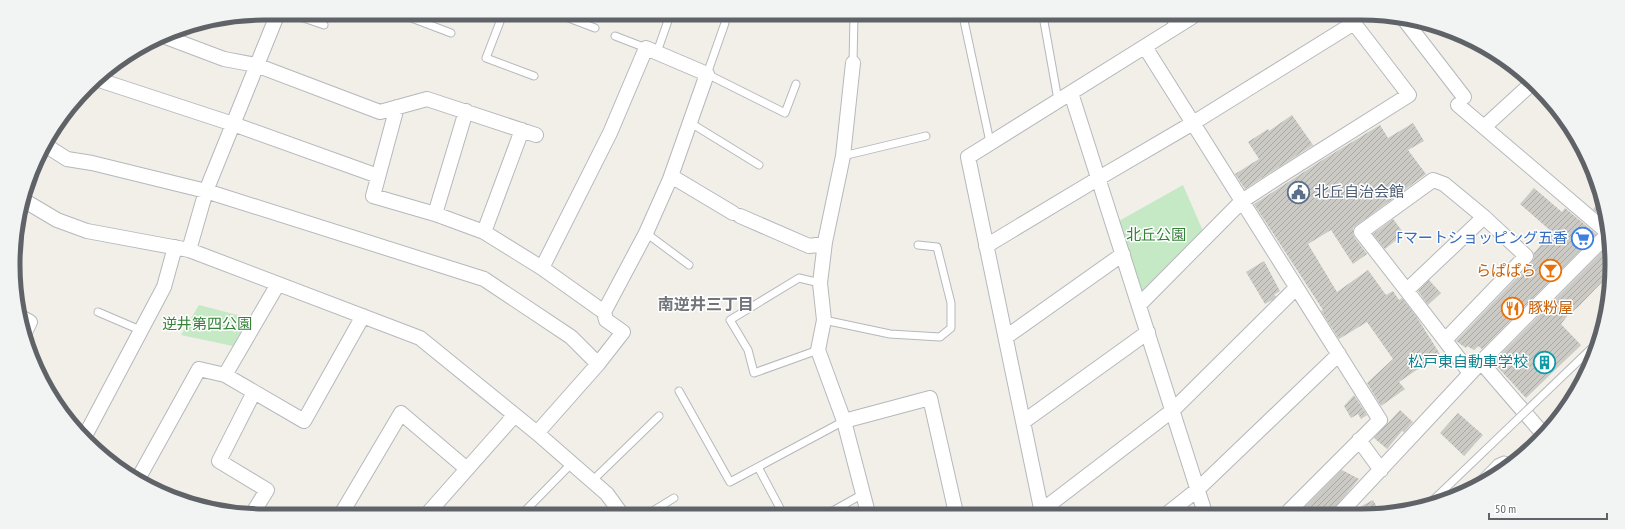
<svg xmlns="http://www.w3.org/2000/svg" width="1625" height="529" font-family="'PT Sans Narrow','Noto Sans JP',sans-serif">
<style>
.park{fill:#c5e8c5}
.building{fill:url(#building-hatch)}
.lines{fill:none;stroke-linecap:round;stroke-linejoin:round}
.service-casing{stroke:#b5b8bc;stroke-width:9}
.minor-casing{stroke:#b5b8bc;stroke-width:16}
.service{stroke:#fff;stroke-width:7}
.minor{stroke:#fff;stroke-width:14}
.service-bridge-casing{stroke:#b5b8bc;stroke-width:9;stroke-linecap:butt}
.service-bridge{stroke:#fff;stroke-width:7}
.labels{text-anchor:middle;stroke-width:3;stroke-linejoin:round;paint-order:stroke}
.service-label{font-size:15px;fill:#4e5e75;stroke:#fff;text-anchor:start}
.park-label{font-size:15px;fill:#348238;stroke:#fff}
.shop-label{font-size:15px;fill:#366cbe;stroke:#fff;text-anchor:end}
.food-label{font-size:15px;fill:#c56008;stroke:#fff;text-anchor:end}
.culture-label{font-size:15px;fill:#0d838f;stroke:#fff;text-anchor:end}
.neighbourhood-label{font-size:16px;font-weight:bold;fill:#70757a;stroke:#fff}
.rim{fill:none;stroke:#5f6368;stroke-width:5}
</style>
<defs>
<pattern id="building-hatch" width="6" height="6" patternUnits="userSpaceOnUse"><rect width="6" height="6" fill="#cccac5"/><path d="M-1 1l2-2M0 6l6-6M5 7l2-2" fill="none" stroke="#a9a8a4"/></pattern>
</defs>
<rect width="100%" height="100%" fill="#f1efe8"/>
<path class="park" d="M1183 185 1203 231 1145 291 1141 292 1119 221Z
M199 305 249 318 233 346 181 335Z"/>
<path class="building" d="M1292 115 1313 145 1245 189 1235 174 1259 159 1248 142 1268 129 1269 131Z
M1413 123 1424 141 1408 150 1426 174 1353 228V233L1354 237 1367 254 1353 264 1331 230 1308 244 1337 292 1368 270 1386 295 1393 291 1399 300 1402 298 1416 316 1440 354 1399 382 1405 389 1381 406 1367 383 1393 359 1367 322 1339 339 1321 311 1323 310 1254 204 1324 159 1380 125 1388 138Z
M1534 188 1562 212 1565 208 1596 234 1482 349 1478 346 1474 350 1467 346 1466 348 1456 341 1532 262 1534 258V253L1552 232 1520 204Z
M1601 201 1607 216V221L1593 209Z
M1393 219 1403 232 1399 235 1400 237 1385 249 1373 234Z
M1607 247V277L1578 307 1568 315 1561 324 1581 345 1526 398 1493 362Z
M1264 261 1280 291 1274 295 1276 296 1272 300 1265 304 1246 272Z
M1429 280 1441 293 1428 305 1418 291Z
M1354 395 1367 415 1361 419 1358 414 1351 418 1344 406Z
M1400 410 1413 422 1404 432 1402 431 1387 449 1374 438Z
M1458 413 1483 435 1464 456 1440 433Z
M1342 470 1359 479 1331 512 1329 514H1298Z
M1373 500 1381 514H1351L1354 510Z"/>
<g class="lines">
<defs>
<path id="service" d="M289 13 324 25
M401 14 451 33
M503 14 486 58 534 76
M558 14 595 28
M963 16 990 142
M1043 16 1058 100
M1169 17 1175 28
M725 23 707 74 785 113 796 84
M615 36 646 48
M657 52 670 15
M853 63 854 16
M689 122 759 165
M843 156 926 136
M646 233 689 265
M98 312 140 330
M824 320 890 334 940 337 951 328V303L937 247 918 245
M818 350 754 373 748 350 730 320 799 278 820 283
M679 391 730 482 844 421
M758 467 782 512
M592 481 659 416
M1470 491 1497 463 1504 460 1512 462
M1430 503 1451 483
M524 512 572 463
M651 512 674 498
M829 513 863 494"/>
<path id="minor" d="M1403 18 1464 97
M163 36 224 59 256 65 380 112 427 99 536 135
M1145 47 1380 420 1286 514
M853 63 843 156 825 242 820 283 824 320 818 350 844 421 868 513
M96 79 233 124 378 176
M1071 93 1205 513
M1458 105 1607 232
M397 107 373 196 435 214 484 232 542 268 604 312 606 320 623 332 598 364 537 433
M1484 127 1530 85
M45 145 67 159 92 163 206 191 484 279 571 337 598 364
M671 176 733 213
M25 201 57 220 87 231 189 250 420 338 537 433 592 481 607 494 620 512
M435 214 466 111
M740 216 809 246 824 244
M484 232 522 130
M986 246 1099 178 1193 123 1354 23
M189 250 206 191 278 13
M542 268 610 133 646 48 707 74 670 179 646 233 604 312
M278 284 225 375 304 421 363 316
M1407 290 1484 217
M1139 305 1242 201 1285 173 1409 95 1350 18
M21 317 30 322 24 334
M1006 337 1123 254
M1445 340 1526 256 1484 217 1444 184 1433 180 1361 232C1398 279 1434 326 1470 373
M1481 362 1544 435
M254 392 219 461 267 490 254 511
M844 421 930 398 956 513
M1023 422 1148 332
M86 434 164 287 175 247
M1359 440 1381 470
M138 479 199 369 225 375
M343 511 401 413 467 469
M1041 511 1173 410 1296 288
M429 512 514 416
M1042 513 968 157 1192 17
M1168 513 1197 490 1339 354
M1339 514 1481 362 1607 235"/>
</defs>
<use href="#service" class="service-casing"/>
<use href="#minor" class="minor-casing"/>
<use href="#service" class="service"/>
<use href="#minor" class="minor"/>
<defs>
<path id="service-bridge" d="M1451 483 1595 345"/>
</defs>
<use href="#service-bridge" class="service-bridge-casing"/>
<use href="#service-bridge" class="service-bridge"/>
</g>
<defs>
<symbol id="civic-ring" viewBox="-11 -11 22 22"><circle r="9.5" fill="#fff" stroke="#5c6f8a" stroke-width="1.5"/><path d="M-.6-6.5H3V-4.5H.6V-3L4-1V1h2V6H-6V1h2V-1L-.6-3ZM-1.2 2.5V6h2.4V2.5Z" fill="#5c6f8a"/></symbol>
<symbol id="supermarket-ring" viewBox="-11 -11 22 22"><circle r="9.5" fill="#fff" stroke="#3f7fe0" stroke-width="1.5"/><path d="M-6-5.5h2.5l.6 2H6L4.5 2H-2.5L-4.4-4H-6ZM-1.5 3.2a1.3 1.3 0 1 0 .1 0ZM3 3.2a1.3 1.3 0 1 0 .1 0Z" fill="#3f7fe0"/></symbol>
<symbol id="bar-ring" viewBox="-11 -11 22 22"><circle r="9.5" fill="#fff" stroke="#e8710a" stroke-width="1.5"/><path d="M-6-5H6L.8 .8V4.5H3.5V6h-7V4.5H-.8V.8Z" fill="#e8710a"/></symbol>
<symbol id="restaurant-ring" viewBox="-11 -11 22 22"><circle r="9.5" fill="#fff" stroke="#e8710a" stroke-width="1.5"/><path d="M-5-6h1v4h1v-4h1v4h1v-4h1v5L-1.5 .5V6h-2V.5L-5-1ZM5-6V6H3V1.5H1.5Q1.5-4 5-6Z" fill="#e8710a"/></symbol>
<symbol id="building-ring" viewBox="-11 -11 22 22"><circle r="9.5" fill="#fff" stroke="#0f9aa8" stroke-width="1.5"/><path d="M-4-6H4V6H1V3H-1V6H-4ZM-2.5-4.3h1.7v1.8h-1.7ZM.8-4.3h1.7v1.8H.8ZM-2.5-1h1.7V.8h-1.7ZM.8-1h1.7V.8H.8Z" fill="#0f9aa8"/></symbol>
</defs>
<g fill-rule="evenodd">
<use href="#civic-ring" x="1286" y="180" width="25" height="25"/>
<use href="#supermarket-ring" x="1570" y="226" width="25" height="25"/>
<use href="#bar-ring" x="1538" y="258" width="25" height="25"/>
<use href="#restaurant-ring" x="1500" y="296" width="25" height="25"/>
<use href="#building-ring" x="1532" y="350" width="25" height="25"/>
</g>
<g class="labels">
<g class="service-label">
<text x="1314" y="197">北丘自治会館</text>
</g>
<g class="park-label">
<text x="1156" y="240">北丘公園</text>
<text x="207" y="329">逆井第四公園</text>
</g>
<g class="shop-label">
<text x="1568" y="243">Fマートショッピング五香</text>
</g>
<g class="food-label">
<text x="1536" y="276">らぱぱら</text>
<text x="1528" y="313" text-anchor="start">豚粉屋</text>
</g>
<g class="culture-label">
<text x="1528" y="367">松戸東自動車学校</text>
</g>
<g class="neighbourhood-label">
<text x="706" y="310">南逆井三丁目</text>
</g>
</g>
<path d="M0 0H1625V529H0ZM264 20H1361A244 244 0 0 1 1605 264V265A244 244 0 0 1 1361 509H264A244 244 0 0 1 20 265V264A244 244 0 0 1 264 20Z" fill="#f2f3f3" fill-rule="evenodd"/>
<path class="rim" d="M264 20H1361A244 244 0 0 1 1605 264V265A244 244 0 0 1 1361 509H264A244 244 0 0 1 20 265V264A244 244 0 0 1 264 20Z"/>
<path d="M1489 513v6h118v-6" fill="none" stroke="#5f6368" stroke-width="2"/>
<text x="1495" y="513" font-size="12" fill="#5f6368" stroke="#ffffff" stroke-width="3" paint-order="stroke">50 m</text>
</svg>
